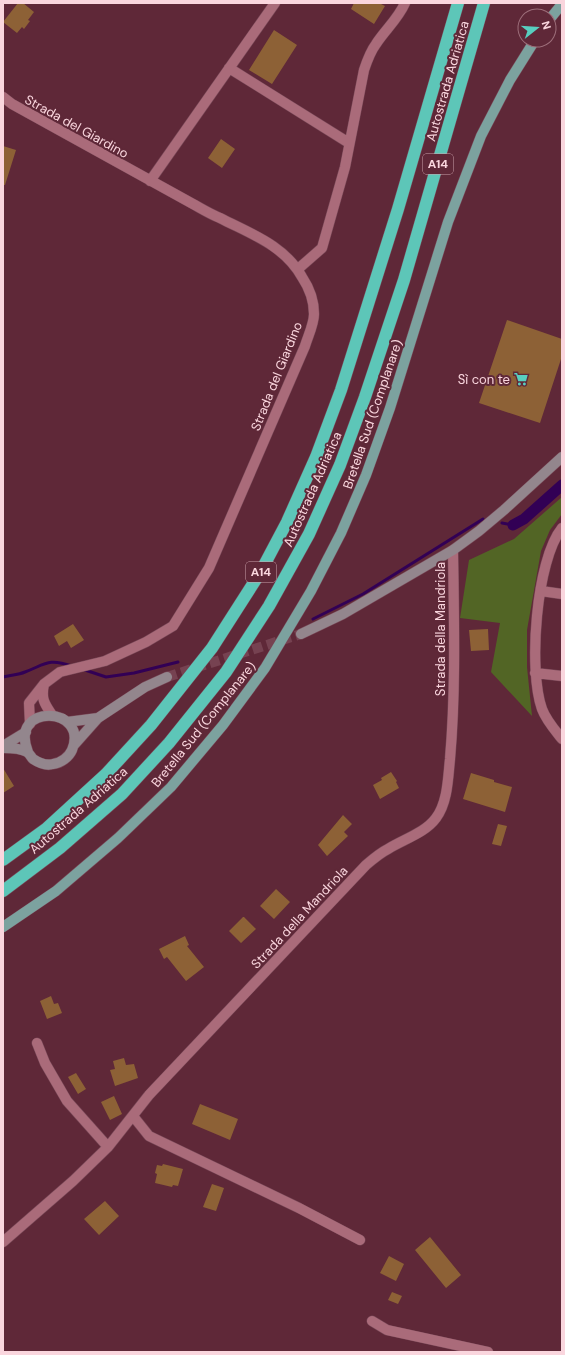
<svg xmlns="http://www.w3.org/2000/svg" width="565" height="1355" font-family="'DM Sans',sans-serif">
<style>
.green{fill:#526525}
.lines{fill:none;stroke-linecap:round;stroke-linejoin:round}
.stream{stroke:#320055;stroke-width:3}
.canal{stroke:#320055;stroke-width:11}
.building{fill:#8d6136}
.secondary-tunnel{stroke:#764251;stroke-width:10;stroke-dasharray:10 5;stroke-linecap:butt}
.street-casing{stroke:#794958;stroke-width:11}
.secondary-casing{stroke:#794958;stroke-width:11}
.primary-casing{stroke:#794958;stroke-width:11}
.highway-casing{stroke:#794958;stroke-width:13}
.street{stroke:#aa6b7a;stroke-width:10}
.secondary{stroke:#93868d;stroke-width:10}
.primary{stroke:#7ca29f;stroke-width:10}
.highway{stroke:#5dc6b8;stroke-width:12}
.labels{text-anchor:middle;stroke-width:4;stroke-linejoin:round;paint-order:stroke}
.shield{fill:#5f2838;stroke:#cca2ac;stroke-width:1}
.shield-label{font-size:12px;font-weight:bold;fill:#fad6de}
.street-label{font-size:13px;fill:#fad6de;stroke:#5f2838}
.poi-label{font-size:13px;fill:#fad6de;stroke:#5f2838;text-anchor:end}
</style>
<rect width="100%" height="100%" fill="#5f2838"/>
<path class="green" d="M562 497V514L550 530 541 551 527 630V667L532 716 491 672 500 623 460 618 469 560 514 539Z"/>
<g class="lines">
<path class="stream" d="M502 523 513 525
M313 619 363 594 483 519
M85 670 106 677 134 673 178 662
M3 677C10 675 18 675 25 672 46 664 48 658 72 666"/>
<path class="canal" d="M513 525 524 519 562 485"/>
</g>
<path class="building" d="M18 3H23L34 12 28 20 30 21 24 29 22 27 17 33 3 22Z
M354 3H379L385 6 374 24 351 9Z
M274 30 297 45 272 84 249 70Z
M221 139 235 149 222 168 208 158Z
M3 146 16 150 5 185H3Z
M507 320 562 339V356L540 423 479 403Z
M73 624 84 640 71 648 67 641 59 646 54 636Z
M488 629 489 650 471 651 469 630Z
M3 768 14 786 3 793Z
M391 772 397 781 396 782 399 788 380 799 373 785 382 780 381 778Z
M471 773 494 780V782L512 787 505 812 463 799Z
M343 815 352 824 344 832 348 836 327 856 318 845Z
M498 824 507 826 501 846 492 844Z
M276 889 290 902 274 919 260 906Z
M243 917H244L256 929 241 943 229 931Z
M185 936 189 945 187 946 204 967 186 981 167 957 164 959 159 949Z
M51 996 54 1004 58 1003 62 1013 47 1019 40 1001Z
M124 1058 126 1065 134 1064 138 1078 115 1086 110 1070 115 1069 113 1061Z
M76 1073 86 1089 78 1094 68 1077Z
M114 1096 122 1114 110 1120 101 1102Z
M200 1104 238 1119 230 1140 192 1124Z
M163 1164 183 1169 178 1186 173 1185 172 1187 155 1183 157 1174 155 1173 157 1165 162 1166Z
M212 1184 224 1188 216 1211 203 1207Z
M105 1201 119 1216 99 1235 84 1219Z
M430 1237 461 1275 446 1288 415 1250Z
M389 1256 404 1264 396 1281 380 1273Z
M392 1292 402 1296 398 1304 388 1300Z"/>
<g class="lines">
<path class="secondary-tunnel" d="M167 677 301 634"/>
<defs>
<path id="street" d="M229 68 349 143
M3 97 12 104 193 204C202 209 210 214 220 218 251 234 284 245 302 277 310 289 314 300 314 314 314 324 308 336 305 346L209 568 173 626 146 642 105 661 60 672 44 684 29 703 30 724
M150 181 275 3
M298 269 322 248 345 167 364 70C367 61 370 52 376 44 385 30 398 19 405 3
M562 528C536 560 528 670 542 709 546 720 554 729 562 739
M541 591 562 594
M535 673 562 676
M44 684C41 699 44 703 52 715
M37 1043 45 1063 67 1101 108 1147
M133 1116 149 1136 299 1208 360 1240
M3 1242 73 1181 108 1147 149 1095 366 865C373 859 380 853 388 849 404 839 425 833 436 818 448 802 448 777 450 759 456 689 454 620 453 550
M372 1321 387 1330 488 1352"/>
<path id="secondary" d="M301 634 343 614 453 550 479 531 504 510 562 457
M67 722 98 718
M74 745 98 718 145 687 167 677
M3 746 26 732
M3 748C11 748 20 748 27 752 30 754 31 757 33 759 39 763 46 766 53 764 61 763 69 757 72 750 90 706 8 702 28 752"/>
<path id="primary" d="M549 20 562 4
M3 927 56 891 118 838 171 787 223 725 265 668 311 591 341 533 366 475 390 408 448 222 481 136 510 80 535 40"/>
<path id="highway" d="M3 860 47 828 106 774 151 725 212 648 260 573 287 522 316 457 341 390 398 209 458 3
M3 891 60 848 122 794 169 743 226 672 269 606 309 534 340 465 365 397 404 280 484 3"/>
</defs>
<use href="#street" class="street-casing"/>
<use href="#secondary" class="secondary-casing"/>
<use href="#primary" class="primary-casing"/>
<use href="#highway" class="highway-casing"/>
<use href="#street" class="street"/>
<use href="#secondary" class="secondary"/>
<use href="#primary" class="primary"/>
<use href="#highway" class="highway"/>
</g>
<defs>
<symbol id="supermarket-bare" viewBox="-9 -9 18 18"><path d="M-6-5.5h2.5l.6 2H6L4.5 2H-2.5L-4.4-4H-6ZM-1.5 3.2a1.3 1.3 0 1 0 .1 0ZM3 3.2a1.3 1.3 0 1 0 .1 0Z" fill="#58cebf" stroke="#5f2838" stroke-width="2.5" paint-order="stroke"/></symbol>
</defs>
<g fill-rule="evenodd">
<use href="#supermarket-bare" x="511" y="369" width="20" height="20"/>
</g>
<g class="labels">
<g class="shield">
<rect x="423" y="154" width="30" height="20" rx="3"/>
<rect x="246" y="562" width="30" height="20" rx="3"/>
</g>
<g class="shield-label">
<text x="438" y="168">A14</text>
<text x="261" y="576">A14</text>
</g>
<g class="street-label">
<text transform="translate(447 81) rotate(-74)" y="5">Autostrada Adriatica</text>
<text transform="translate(77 126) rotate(29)" y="5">Strada del Giardino</text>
<text transform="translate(276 376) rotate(-68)" y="5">Strada del Giardino</text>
<text transform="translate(372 414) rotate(-71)" y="5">Bretella Sud (Complanare)</text>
<text transform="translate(312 489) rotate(-66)" y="5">Autostrada Adriatica</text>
<text transform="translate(440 629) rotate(-90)" y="5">Strada della Mandriola</text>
<text transform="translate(203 724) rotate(-51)" y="5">Bretella Sud (Complanare)</text>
<text transform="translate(78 810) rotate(-41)" y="5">Autostrada Adriatica</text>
<text transform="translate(299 917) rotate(-47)" y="5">Strada della Mandriola</text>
</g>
<g class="poi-label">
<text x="510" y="384">Sì con te</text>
</g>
</g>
<rect width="565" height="1355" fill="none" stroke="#fad6de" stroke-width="8"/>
<g transform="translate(537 28) rotate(73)"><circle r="19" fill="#5f2838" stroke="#9d6e7a"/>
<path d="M0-3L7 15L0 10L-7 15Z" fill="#58cebf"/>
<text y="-6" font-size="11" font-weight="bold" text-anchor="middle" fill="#fad6de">N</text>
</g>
</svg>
